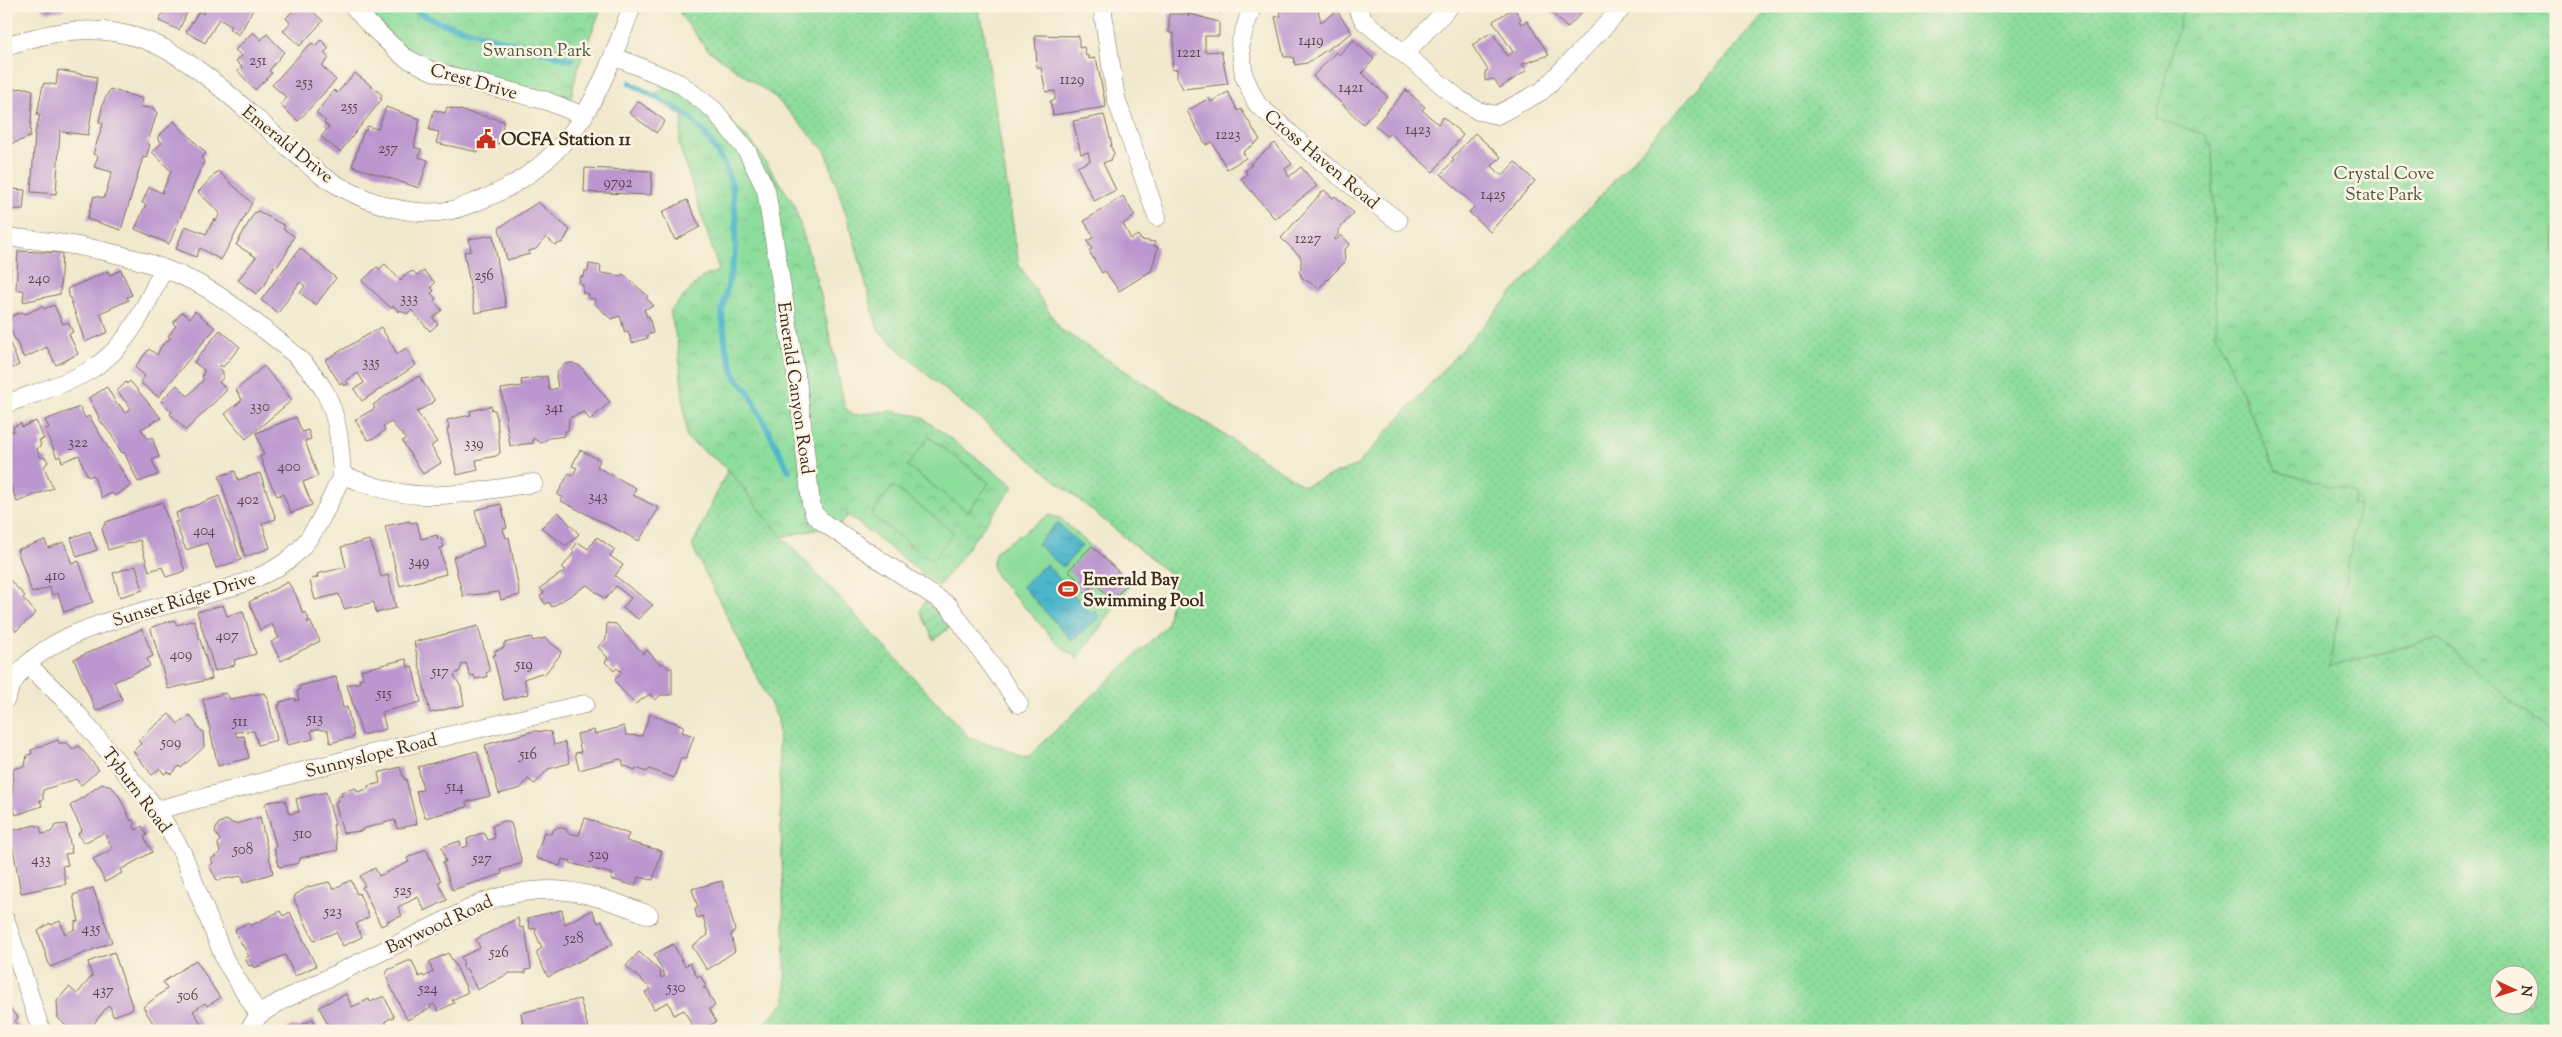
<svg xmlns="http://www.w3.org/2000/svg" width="2562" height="1037" font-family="'Sorts Mill Goudy',serif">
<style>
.grass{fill:url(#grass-dots);stroke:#64845d;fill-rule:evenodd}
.park{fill:url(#park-crowns);stroke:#64845d}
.garden{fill:url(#garden-furrows);stroke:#64845d}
.pitch{fill:#8ddd9c;stroke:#64845d}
.water{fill:url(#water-ripples);stroke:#447074}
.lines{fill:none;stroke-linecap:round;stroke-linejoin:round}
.stream{stroke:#4db6cb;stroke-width:6}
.building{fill:#bc97cf}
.street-casing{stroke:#7b6d5b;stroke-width:19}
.street{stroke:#fff;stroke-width:18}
.labels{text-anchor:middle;stroke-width:5;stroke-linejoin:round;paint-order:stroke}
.number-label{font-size:15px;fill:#5b454a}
.park-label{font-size:18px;fill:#50573e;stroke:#fcf5e5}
.street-label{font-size:18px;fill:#3b2a1e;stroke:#fcf5e5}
.poi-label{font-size:18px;font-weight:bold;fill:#3b2a1e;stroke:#fcf5e5;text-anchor:start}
</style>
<defs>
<pattern id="grass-dots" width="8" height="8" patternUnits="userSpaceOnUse" patternTransform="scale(1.25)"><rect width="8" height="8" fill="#8ddd9c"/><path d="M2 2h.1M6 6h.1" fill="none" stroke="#7bbe86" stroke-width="1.8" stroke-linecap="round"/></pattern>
<pattern id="park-crowns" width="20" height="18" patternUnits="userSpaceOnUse" patternTransform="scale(1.25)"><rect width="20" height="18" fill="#8ddd9c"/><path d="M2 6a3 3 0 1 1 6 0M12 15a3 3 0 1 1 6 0" fill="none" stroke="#7bbe86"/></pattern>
<pattern id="garden-furrows" width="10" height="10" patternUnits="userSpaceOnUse" patternTransform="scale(1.25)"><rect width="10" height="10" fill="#8ddd9c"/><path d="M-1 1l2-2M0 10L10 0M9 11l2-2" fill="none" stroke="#7bbe86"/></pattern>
<pattern id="water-ripples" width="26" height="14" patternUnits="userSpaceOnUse" patternTransform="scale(1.25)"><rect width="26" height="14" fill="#4db6cb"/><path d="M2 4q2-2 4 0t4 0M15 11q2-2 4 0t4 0" fill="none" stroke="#4194a4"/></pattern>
</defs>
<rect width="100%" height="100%" fill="#fcf5e5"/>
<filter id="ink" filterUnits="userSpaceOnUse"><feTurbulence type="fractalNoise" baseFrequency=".02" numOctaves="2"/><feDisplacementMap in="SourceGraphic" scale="10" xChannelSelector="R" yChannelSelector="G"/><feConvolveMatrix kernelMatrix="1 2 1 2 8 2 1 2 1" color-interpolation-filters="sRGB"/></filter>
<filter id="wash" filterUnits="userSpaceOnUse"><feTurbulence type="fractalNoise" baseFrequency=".0096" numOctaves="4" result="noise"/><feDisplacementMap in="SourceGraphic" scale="20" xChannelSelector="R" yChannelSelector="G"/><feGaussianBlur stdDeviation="1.12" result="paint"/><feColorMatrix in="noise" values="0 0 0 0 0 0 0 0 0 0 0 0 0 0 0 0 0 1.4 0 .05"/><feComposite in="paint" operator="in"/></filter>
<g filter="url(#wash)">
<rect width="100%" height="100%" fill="#f1e9cd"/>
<path class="grass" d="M682 6H977L983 25 1019 265 1060 329 1304 486 1357 465 1772 6H2556V1031H758L786 1001 778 719 692 546 728 469 782 537 970 738 1028 757 1167 625 1174 578 925 373 878 330 855 243 826 152 776 98 707 49 680 14ZM2500 974H2530V1004H2500Z"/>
<path class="park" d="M362 6H602L577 70 571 98H548L435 67 409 52Z
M2184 6H2556V738L2438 638 2329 667 2359 506 2352 505 2356 493 2276 471 2216 334 2212 145 2208 144 2206 135 2155 118Z
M675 80 732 123 752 142 794 204 821 295 845 408 854 415 890 411 920 416 1014 486 939 586 848 515 841 524 782 537 728 469 687 438 678 346 670 311 701 278 719 270 679 144 683 117 652 96Z"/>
<path class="garden" d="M925 601 938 613 949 628 934 640 920 611Z"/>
<path class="pitch" d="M929 437 989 483 968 512 907 466Z
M893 486 954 532 932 561 871 515Z
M1049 515 1060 518 1131 583 1078 659 1058 644 997 577 992 566 996 551Z"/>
<path class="water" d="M1057 523 1082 546 1063 567 1037 544Z
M1046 564 1091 614 1095 611 1099 617 1072 641 1022 586Z"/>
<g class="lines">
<path class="stream" d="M406 6 438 22 572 60
M630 83 686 114 703 131 724 163 732 185 736 218 735 252 722 312 726 348 736 378 748 391 789 471"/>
</g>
<g id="blocks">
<path class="building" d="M37 6H64L63 10 48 12Z
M166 6H190L179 30 159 21Z
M207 6H255L239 35 229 29 231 26 219 19 205 43 186 32 199 11 203 14Z
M297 6H307L323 21 300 46 283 31 290 23 286 18Z
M1203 6H1223L1221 13Z
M1293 6H1317L1321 22 1337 11 1352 33 1307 63 1295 65 1293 57H1284L1275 17 1281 16 1279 9Z
M1545 6H1588L1567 28Z
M1514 8 1521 19 1519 21 1521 24 1527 21 1549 55 1522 64 1527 70 1500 88 1494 79 1485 81V72L1488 70 1472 45 1492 32 1507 56 1513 52 1493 21Z
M1169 14H1188V17L1190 14 1219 22V36H1205V52L1221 51 1228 84 1183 89 1177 77V69L1172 70 1174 36 1173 33H1169Z
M253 32 261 40 267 34 284 52 269 71 272 73 255 90 238 71 242 67 236 61 242 56 235 50Z
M1035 35 1079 36V48L1084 47 1086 56H1089V59L1095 58 1097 62 1106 107 1053 115 1050 101 1055 100V91L1046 92 1041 68 1037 67Z
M321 40 329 48 324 53 329 58 322 66 336 80 298 121 280 105 287 98 272 85 303 51 312 43 315 46Z
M1353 40 1374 59 1362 73 1388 97 1363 124 1313 76 1336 52 1339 55Z
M58 70 97 77 88 135 62 132 60 130 56 194 31 192 35 133 40 115H37L42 89 44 83 56 85Z
M355 73 374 88 382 95 380 98 382 99 340 152 321 137 329 127 324 123 326 121 316 113 334 90 337 93Z
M26 88 33 90 30 137 6 146V110L11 108 14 89Z
M110 89 143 99 141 107 153 108 157 113 147 144 150 145 146 158 143 157 121 230 87 219 94 196 104 198 112 172 94 167 98 156 93 154 103 124 99 122 103 103Z
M1406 90 1425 107 1422 110 1438 124 1443 117 1463 135 1433 172 1390 133 1387 136 1375 126Z
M1228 92 1238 111 1241 109 1260 140 1243 152 1246 158 1227 169 1212 142 1206 145 1187 111 1209 98 1211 102Z
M638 101 665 121 656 133 629 113Z
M386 107 420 119 414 147 421 149 419 157 428 160 419 188 352 166 364 130 366 131 367 126 378 129Z
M447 107 504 121 499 144 480 140 478 152 436 143 439 132 429 130 434 110 445 113Z
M1104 115 1112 145H1110L1114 153 1111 160 1103 163 1116 190 1094 201 1077 167 1090 161 1088 152 1081 154 1073 121Z
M174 121 206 153 201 158 204 161 169 244 135 229 146 204 142 203 149 187 162 193 171 171 152 152 162 143 157 138Z
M1475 133 1501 157 1492 166 1502 176 1515 162 1535 181 1490 232 1469 212 1475 206 1441 174 1454 160 1452 158Z
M1275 143 1292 164 1285 169 1289 177 1301 167 1317 186 1275 219 1241 179 1247 174 1245 171 1252 165 1250 164Z
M585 168 652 171 651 195 584 192Z
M218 171 252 203 221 260 200 248 196 257 176 249 185 226 206 234 214 219 216 221 220 213 198 192Z
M6 175 12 189 25 190 23 209 6 210Z
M1324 190 1333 198 1335 196 1354 213 1338 230V235L1334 239 1336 240 1341 235 1350 244 1344 250 1345 262 1319 288 1302 278 1299 271 1301 268V257L1281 238Z
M1123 196 1135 216 1123 224 1131 239 1138 235 1141 240 1155 242 1154 246 1158 247 1151 271 1119 291 1105 271 1102 273 1089 251 1092 249 1087 241 1094 237 1084 221Z
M687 200 700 227 675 240 662 212Z
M538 202 570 230 563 242 555 245 546 237 536 249 529 251 530 254 507 260 499 228Z
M258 211 285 226 283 229 294 236 286 254 276 268 274 266 265 285 256 294 238 280 256 257 236 245 254 213Z
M493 235 506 307 475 313 464 252 471 251 469 239Z
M300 248 336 278 316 305 300 293 305 286 300 282 278 313 261 300Z
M6 250 12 251 9 298H6Z
M18 251 62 253 60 294 23 302 24 290H16Z
M385 264 401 281 404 275 413 271 417 275 424 271 435 283 431 287 434 291 431 293 436 299 434 301 442 310 433 318 438 324 430 331 411 310 407 314 400 310 399 312 394 306 391 308 362 281 377 267 379 269Z
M589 264 601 266 600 273 621 276 623 274 648 296 646 298 654 306 644 309 647 317 649 316 653 333 647 335 648 338 632 343 628 331 625 333 620 316 611 319 594 303 595 299 588 298 589 294 583 293V285L579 284 581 276 584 277 585 271H588Z
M121 270 132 295 127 297 129 300 100 313 108 332 85 342 67 289 108 271 110 275Z
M54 305 63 324 68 322 73 332 69 334 78 354 56 365 47 347 24 358 7 322 12 320 10 317 22 312 26 314 42 306 44 309Z
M195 311 215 328 158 397 140 382 145 376 135 367 149 349 157 355 162 345 171 338 168 336 176 326 173 323 182 312 190 318Z
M381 327 397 354 406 348 416 365 362 401 354 389 364 383 358 373 346 381 348 384 344 386 342 383 340 384 325 360Z
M220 330 240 347 223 367 221 365 219 367 223 372V378L219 382 227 390 186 430 170 414 172 412 161 401 177 385 188 396 204 379 202 377 204 370 194 362Z
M6 334 19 365 6 371Z
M572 363 580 366 610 402 590 420 584 412 569 418 568 431H565V436L549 438 541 443 533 438V443L510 446 501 389 522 386 521 380 547 376 549 390 558 388 556 376 558 370 565 364Z
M264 366 292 400 246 439 225 414 242 400 236 390Z
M419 376 435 401 417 412 437 442 431 446 441 463 423 474 402 441 406 439 391 422 383 427 385 430 375 438 368 440 355 420 375 408 373 405 388 394Z
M130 381 161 418 141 429 148 439 152 437 159 457 152 460 158 475 138 482 124 452 122 453 112 436 98 418 99 417 89 398 107 387 117 405 119 404 125 413 131 408 117 391 126 382 127 384Z
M491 406 492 410H495L497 418 500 453 496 456 476 460 478 470 457 475 447 429 449 428 447 420 471 415 470 411Z
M80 407 85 418 89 416 131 486 114 496 112 493 102 498 93 475 88 477 79 455 62 462 60 456 57 458 45 429 49 428 45 420Z
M296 417 302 432 308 430 311 439 305 441 318 476 303 482 312 505 291 513 283 494 277 496 267 476 260 456 264 455 256 433Z
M36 421 44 439 39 440 41 445 37 449 40 457 46 458 48 462 44 467 53 488 17 502 6 474V432L14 431 13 427 21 423 22 427Z
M580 450 600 460 597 467 636 488 633 495 659 508 639 541 561 501 563 497 557 495 569 473 573 475 577 468 572 466Z
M235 471 238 480 260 473 276 519 262 523 270 548 245 557 219 476Z
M219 496 241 560 216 568 207 543 186 550 175 522 178 521 176 513Z
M162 502 185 571 166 577 162 567 149 571 140 540 108 550 102 529 106 522Z
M501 504 507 528 503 529 506 538 509 537 520 595 501 600 499 592 463 596 453 557 484 546 475 510Z
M558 512 579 534 566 546 541 528Z
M410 521V523L417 522 421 539 437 535 438 539 441 538 444 547 440 548 446 574 400 586 385 526Z
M90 531 97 550 77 557 71 538Z
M597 537 615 550 610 556 623 565 615 576 653 605 638 619 623 608 631 598 616 586 605 599 587 585 552 607 549 602 545 604 540 596 544 593 540 588 566 570 562 568 574 552 572 550 578 542 588 549Z
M45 540 48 548 64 542 72 564 79 561 93 602 64 612 58 593 52 595 50 587 32 593 17 550Z
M370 540 381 577 388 575 396 608 376 613 374 602 344 609 339 594 315 600 310 581 312 579 318 577 317 574 346 567 341 547Z
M1092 546 1129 582 1112 600 1095 583 1085 593 1074 582 1077 579 1068 571Z
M136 566 143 590 120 597 113 573Z
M6 576 25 596 23 598 36 613 16 631 6 619Z
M288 582 296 595 303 614 305 612 309 619 307 623 310 621 320 641 281 661 271 642 279 638 272 624 260 630 249 602Z
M223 605 227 616 243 611 256 654 234 660 235 665 215 671 197 612Z
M174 620 177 625 194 620 212 679 168 689 151 629 152 627Z
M607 623 616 624 643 654 647 650 661 665 663 663 668 668H672V695H661L655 700 650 694 635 704 619 687 615 680 622 673 617 668 614 671 605 662 608 658 598 647 606 639Z
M478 626 490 671 486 673 487 677 475 679 474 675 470 676 466 663 462 664 460 671 454 675 461 687 464 705 430 713 414 642Z
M142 629 153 656 147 659 150 666 114 682 122 699 96 711 74 659Z
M531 637 533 641 545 638 561 651 560 655 544 675 541 673 524 679 528 694 504 700 493 655H496L494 651 504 648V643Z
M406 659 408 667 412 666 421 702 382 712 386 729 362 735 347 685 360 682 359 679 363 678 361 670Z
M336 677 343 708 347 707 354 737 330 743 328 731 318 729 311 731 313 739 287 745 278 705H280V702L295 698V701L299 700 297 691 300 690 299 686Z
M226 693 230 699 264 693 265 696H267L277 740 258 745 254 731 235 732 237 737 244 736 249 758 218 766 203 699Z
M169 714 178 724 190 715 201 731H203L204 747 181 768 179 766 172 774 167 772 164 774 160 768 152 775 133 751 141 744 138 740Z
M650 714 684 726 682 732 694 736 686 759 681 758 674 778 649 769 647 772 636 768 635 770 623 765V761L620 759 579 770 575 753 581 752 577 734 594 730 595 734 624 726 626 735 642 736Z
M534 731 551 732 554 745 565 742 570 763 548 769 535 784 528 779 521 788 499 794 485 745Z
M58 740 59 743H67L73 749 79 746 99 770 81 785 76 779 43 790V800H40L42 806 16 815 12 803 13 769 25 766 27 755 32 754 31 750Z
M477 751 490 796 466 802 467 807 425 818 416 791 423 790 418 767Z
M400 767 404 779H406L417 824 397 829 395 820 362 829V831L343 833 335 802 338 801 337 797 342 796 341 792 356 788 357 792 368 789V786L380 783 378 773Z
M102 784 112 787 119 796 131 821 133 819 135 824 133 825 136 830 142 826 147 835 144 837 152 852 120 870 122 873 105 882 93 859 113 849 104 833 83 843 78 834 82 830 70 806Z
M326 792 335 825H333L338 850 300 858 299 863 279 867 274 847 276 846 265 805 267 802 285 800 289 814 299 812 296 799Z
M260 817 273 873 243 883 242 876 217 880 209 866 213 863 211 859 220 853 218 844 220 840 215 832 218 824 225 820 235 824Z
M585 818 629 834 626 841 662 851 653 880 638 877 635 886 611 879 613 874 570 863 571 861 562 859 560 866 536 858 544 832 551 834 553 830 558 827 566 829 568 833 579 835Z
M504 821 511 823 522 863 501 870 502 874 452 890 443 862H446L442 847 460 841 462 848 468 846 467 839 479 834 484 833 488 840 495 838 492 826Z
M66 824 72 853 65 854 68 865 62 866 66 884 21 893 10 831 35 825 40 827 42 834 51 832 56 825Z
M426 849 441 881 438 882 447 900 425 911 418 897 398 907 402 916 387 921 388 923 381 926 362 887 365 886 360 876 375 868 379 876 409 862 407 858Z
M351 880 357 894 359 893 369 917 356 924 362 937 343 946 336 932 314 941 294 899 295 895 308 887 329 882 333 889Z
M722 881 735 930 731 935 735 951 707 970 692 946 708 935 703 916 697 918 695 909 698 908 692 889Z
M93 888 112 942 50 967 38 931 50 923 51 925 60 921 65 934 75 929V922L79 921 73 895Z
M562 910 565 924 592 910 598 923 602 921 613 944 548 977 537 955V951L542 948 535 932 537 928 530 929 528 918Z
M280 911 283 916 290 912 316 966 295 976 285 955 254 968 253 965 249 966 245 958 249 956 237 936 235 929 248 923 250 926Z
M518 918 520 928 523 927 526 934 531 969 525 970 526 973H510L477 990 467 969 465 970 462 965 464 964 461 957 480 948 476 939Z
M673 944 685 966 690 963 697 977 700 975 706 986 703 988H706L715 1006 709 1009 716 1022 700 1031H695L684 1010 674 1015 668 1002 654 1009 645 992 651 989 626 966 639 952 660 971 661 978 665 976 654 954Z
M114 952 133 1009 113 1016 110 1006 107 1007 88 1031 84 1027 80 1031H72L58 1018 57 1001 69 987 77 994 92 976 88 962Z
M448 953 457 968 468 992 452 1000 454 1003 438 1011 434 1004 430 1006 431 1008 407 1020 389 983 386 974 388 970 408 961H412L419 977 423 975 424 977 433 972 429 962Z
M196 960 220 998 207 1006 205 1003 193 1011 202 1025 194 1031H158L143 1007 167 989 163 982Z
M346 994 352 1007 369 999 370 1002 384 996 394 1017 385 1021 388 1028 383 1031H331L319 1007Z
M580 999 589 1031H524L521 1013Z
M6 1004 18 1018 15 1021 23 1031H6Z
M313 1019 320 1031H285L291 1026 299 1027Z"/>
</g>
</g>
<g filter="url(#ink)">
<use href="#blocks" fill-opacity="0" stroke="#7b6d5b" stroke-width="1"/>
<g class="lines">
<defs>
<path id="street" d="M353 6 368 23 404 57 432 71 547 101 584 116
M1104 6 1103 13 1116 98 1157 217
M1252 6 1240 44 1244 76 1257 104 1328 167 1398 221
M1356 6 1364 21 1459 99 1478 111 1497 115 1542 91 1624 6
M6 46C52 31 95 23 142 39 194 56 252 116 294 152 304 160 314 170 324 177 361 201 409 219 452 210 461 208 470 204 478 201 524 184 558 156 584 115 605 82 618 43 632 6
M1404 54 1450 6
M613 56 679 83 714 110 747 151 766 190 798 387 811 504 814 514 824 523 949 606 1019 704
M6 237C72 243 137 253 197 283 222 296 244 314 266 331 289 349 312 367 326 394 339 420 340 446 342 475 367 484 393 494 420 495 457 497 497 488 534 483
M6 404C32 394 61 386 85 373 126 351 145 309 163 269
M27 664 69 704 157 810 182 852 225 960 259 1015
M6 699C33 608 214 612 284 563 314 542 327 507 342 475
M157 810 357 757 585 704
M6 921 41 1031
M248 1031 259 1015 279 1002 481 903C546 879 587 891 649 915"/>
</defs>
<use href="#street" class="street-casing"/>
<use href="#street" class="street"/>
</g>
</g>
<defs>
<symbol id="civic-bare" viewBox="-9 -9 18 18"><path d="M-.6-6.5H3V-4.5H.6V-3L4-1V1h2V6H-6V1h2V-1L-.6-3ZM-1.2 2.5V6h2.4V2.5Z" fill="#c8321e" stroke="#fcf5e5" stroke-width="2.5" paint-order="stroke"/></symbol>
<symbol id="stadium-bare" viewBox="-9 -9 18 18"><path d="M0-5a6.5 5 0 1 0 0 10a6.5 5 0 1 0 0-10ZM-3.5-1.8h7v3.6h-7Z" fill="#c8321e" stroke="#fcf5e5" stroke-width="2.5" paint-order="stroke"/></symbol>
</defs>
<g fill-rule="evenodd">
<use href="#civic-bare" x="472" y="125" width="28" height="28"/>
<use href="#stadium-bare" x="1054" y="575" width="28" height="28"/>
</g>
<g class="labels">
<g class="number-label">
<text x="1311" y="45">1419</text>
<text x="1189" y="57">1221</text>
<text x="258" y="65">251</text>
<text x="1072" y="84">1129</text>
<text x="304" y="87">253</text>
<text x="1351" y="92">1421</text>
<text x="349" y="111">255</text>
<text x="1418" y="134">1423</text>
<text x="1228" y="139">1223</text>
<text x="388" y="153">257</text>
<text x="618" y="187">9792</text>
<text x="1493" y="199">1425</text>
<text x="1308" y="243">1227</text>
<text x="484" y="280">256</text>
<text x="39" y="283">240</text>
<text x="409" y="303">333</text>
<text x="371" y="367">335</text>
<text x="260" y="411">330</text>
<text x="554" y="412">341</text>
<text x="78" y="447">322</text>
<text x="474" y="448">339</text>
<text x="289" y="471">400</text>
<text x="598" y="501">343</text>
<text x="248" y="504">402</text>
<text x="204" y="535">404</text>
<text x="419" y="566">349</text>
<text x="55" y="580">410</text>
<text x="227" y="640">407</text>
<text x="181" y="659">409</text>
<text x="524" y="669">519</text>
<text x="440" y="676">517</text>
<text x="384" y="698">515</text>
<text x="315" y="723">513</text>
<text x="240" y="726">511</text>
<text x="171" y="747">509</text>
<text x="528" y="759">516</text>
<text x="455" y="791">514</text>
<text x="303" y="838">510</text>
<text x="243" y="854">508</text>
<text x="599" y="859">529</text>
<text x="482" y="863">527</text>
<text x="41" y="864">433</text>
<text x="403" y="895">525</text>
<text x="333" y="916">523</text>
<text x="91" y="933">435</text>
<text x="574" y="943">528</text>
<text x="499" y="957">526</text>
<text x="676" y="992">530</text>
<text x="428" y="993">524</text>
<text x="103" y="995">437</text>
<text x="188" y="1000">506</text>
</g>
<g class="park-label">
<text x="537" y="56">Swanson Park</text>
<text x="2384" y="179">Crystal Cove<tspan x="2384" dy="21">State Park</tspan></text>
</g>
<g class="street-label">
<text transform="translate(474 81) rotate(16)" y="6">Crest Drive</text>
<text transform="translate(288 144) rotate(39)" y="6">Emerald Drive</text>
<text transform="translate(1322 159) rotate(40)" y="6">Cross Haven Road</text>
<text transform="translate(796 388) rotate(82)" y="6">Emerald Canyon Road</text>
<text transform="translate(184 599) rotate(-17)" y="6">Sunset Ridge Drive</text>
<text transform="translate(371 755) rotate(-14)" y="6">Sunnyslope Road</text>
<text transform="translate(137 790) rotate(53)" y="6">Tyburn Road</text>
<text transform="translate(439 924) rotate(-25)" y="6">Baywood Road</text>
</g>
<g class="poi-label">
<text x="501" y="145">OCFA Station 11</text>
<text x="1083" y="585">Emerald Bay<tspan x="1083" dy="21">Swimming Pool</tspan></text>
</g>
</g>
<rect width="2562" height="1037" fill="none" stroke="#fcf5e5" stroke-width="25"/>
<g transform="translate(2514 990) rotate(94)"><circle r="24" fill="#fcf5e5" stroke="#afa495"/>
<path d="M0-4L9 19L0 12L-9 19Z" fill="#c8321e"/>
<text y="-8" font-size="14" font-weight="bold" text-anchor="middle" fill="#3b2a1e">N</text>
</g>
</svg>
